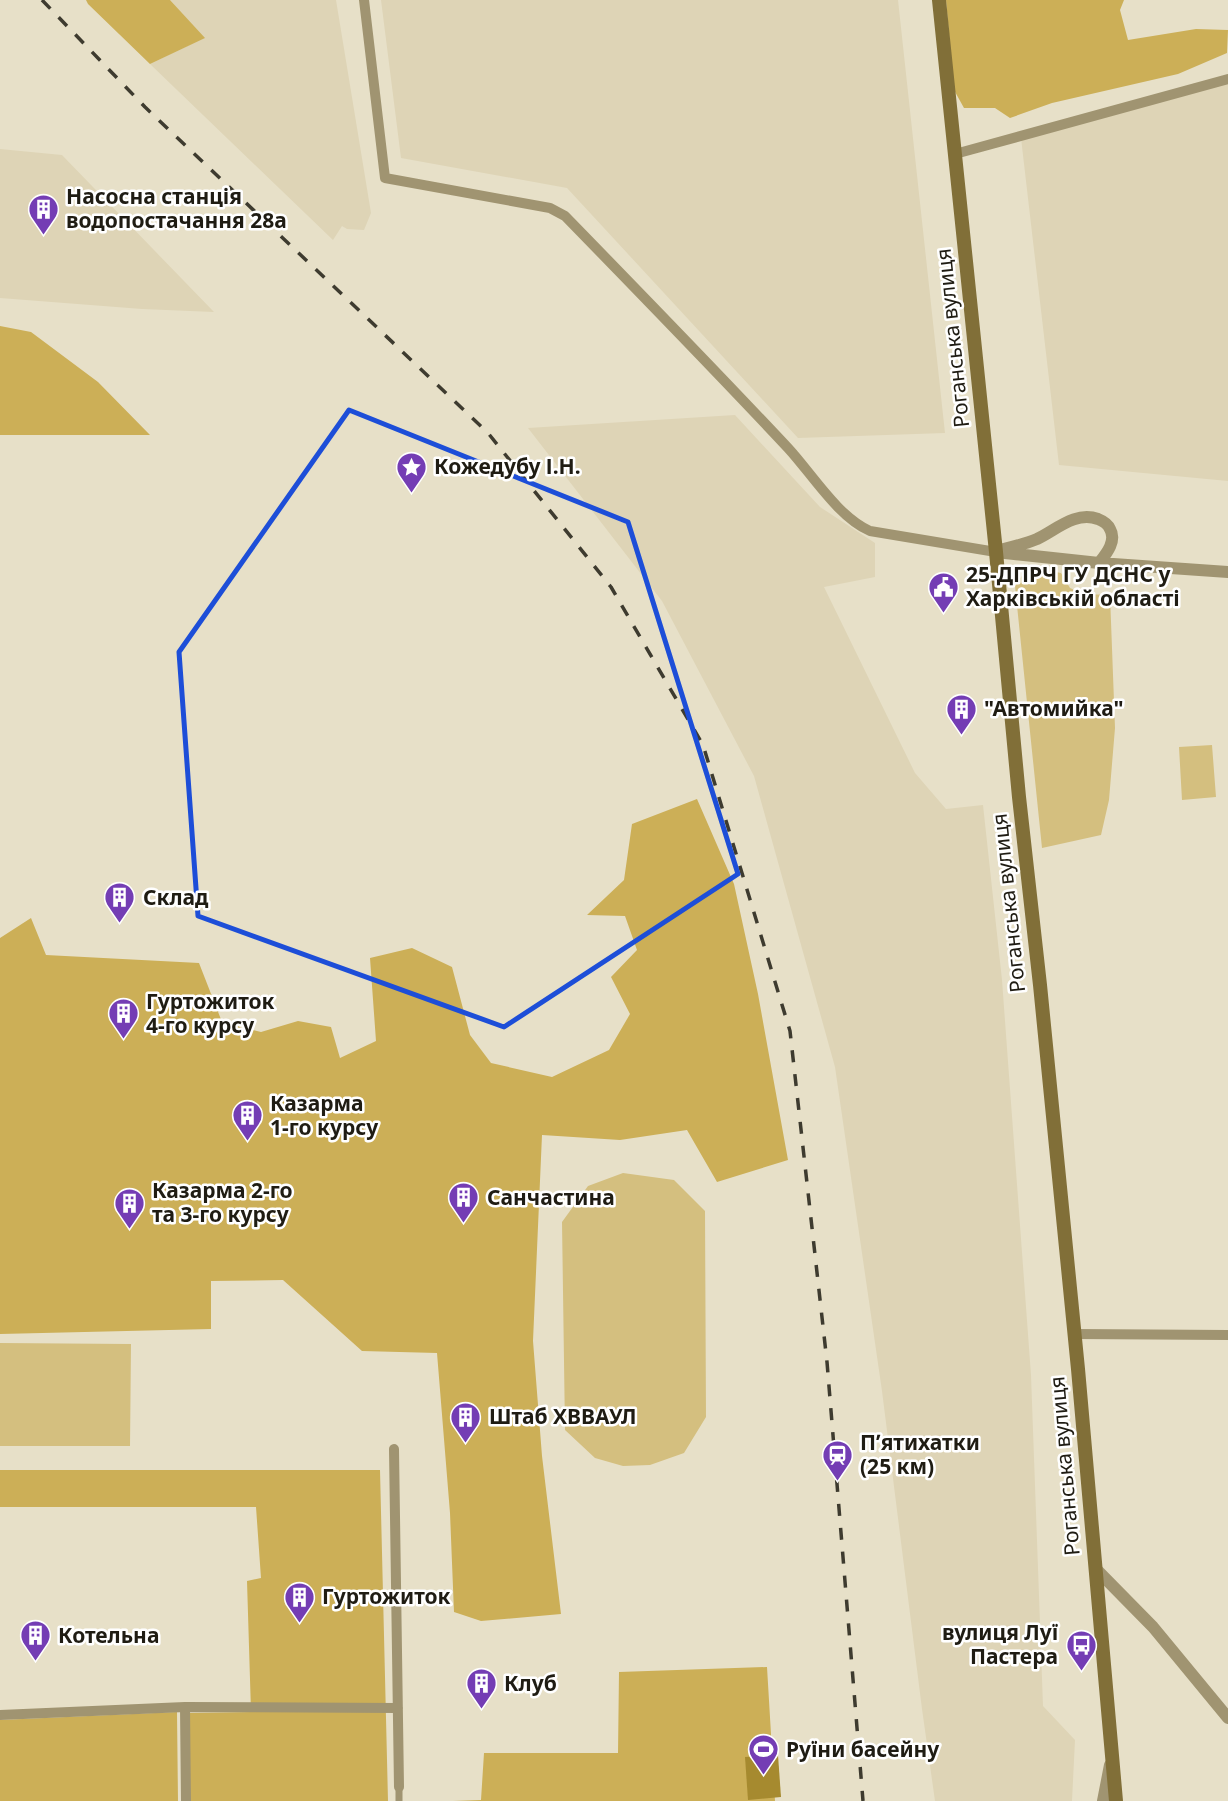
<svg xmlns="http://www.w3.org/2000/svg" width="1228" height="1801" font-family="'Noto Sans',sans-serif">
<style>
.built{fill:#ded4b6}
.green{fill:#d4bf7f}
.forest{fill:#ccaf57}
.water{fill:#a68a2f}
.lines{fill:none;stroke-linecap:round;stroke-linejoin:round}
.pedestrian{stroke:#a09471;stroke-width:7}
.minor{stroke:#a09471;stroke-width:10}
.tertiary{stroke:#a09471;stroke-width:12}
.secondary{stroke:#816f38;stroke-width:14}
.rail{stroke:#3e3b2f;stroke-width:3.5;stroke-dasharray:12 12;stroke-linecap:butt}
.marked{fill:none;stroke:#1d4ed8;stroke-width:5;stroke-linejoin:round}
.labels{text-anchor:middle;stroke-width:5;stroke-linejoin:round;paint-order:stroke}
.poi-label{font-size:21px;font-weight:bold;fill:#1f1c13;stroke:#fff;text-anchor:start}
.street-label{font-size:21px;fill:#1f1c13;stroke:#fff}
</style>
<rect width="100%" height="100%" fill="#e7e0c8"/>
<path class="built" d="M170 0H336L371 213 364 230 347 229 342 226 333 240 150 64 204 38Z
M381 0H898L945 433 798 438 567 188 401 158Z
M1228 80V481L1059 465 1021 138Z
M0 149 62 155 214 312 142 309 0 298Z
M735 415 820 507 875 543V577L824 587 915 773 946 809 983 805 1002 980 1031 1375 1043 1706 1075 1740 1072 1801H935L922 1709 882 1391 835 1067 754 776 662 601 528 428Z"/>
<path class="green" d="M1035 568 1061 573 1070 588 1084 594 1110 595 1115 728 1109 800 1101 835 1042 848 1015 586 1023 574Z
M1212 745 1216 797 1182 800 1179 747Z
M623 1173 674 1180 705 1211 706 1417 684 1453 650 1465 623 1466 595 1458 565 1430 562 1222 588 1186Z
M0 1343 131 1344 130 1446H0Z"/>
<path class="forest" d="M86 0H170L205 38 150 64 88 4Z
M946 0H1124L1120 10 1128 40 1196 29 1228 30 1227 53 1178 74 1052 103 1010 118 995 108H964L954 90Z
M0 326 31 332 98 382 150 435H0Z
M697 799 734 884 758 994 788 1160 717 1182 687 1130 620 1140 542 1135 533 1341 542 1456 561 1614 481 1621 454 1612 450 1513 437 1353 362 1351 283 1280 211 1281V1329L0 1334V938L31 918 46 955 199 963 222 1022 261 1032 298 1021 331 1027 340 1058 376 1041 370 958 412 948 452 967 470 1035 491 1063 552 1077 609 1050 630 1014 611 977 637 950 625 916 587 915 624 880 632 824Z
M0 1470H380L388 1801H190L188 1713 251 1712 247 1581 261 1578 256 1507H0Z
M767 1667 775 1801H453L481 1800 484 1753H618L619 1672Z
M177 1712 178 1801H0V1720Z"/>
<path class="water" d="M778 1755 781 1797 748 1800 745 1757Z"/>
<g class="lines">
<path class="pedestrian" d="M399 1787V1801"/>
<path class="minor" d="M364 0 385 178 550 208 565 216C640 293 715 370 788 448 812 474 838 517 870 531L996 552
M955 154 1228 79
M1074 1334 1228 1335
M394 1449 399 1787
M185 1707 186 1801
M0 1715 185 1707 398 1708"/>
<path class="tertiary" d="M1000 550C1012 547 1025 544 1037 539 1056 530 1075 511 1098 519 1103 521 1108 524 1110 529 1117 541 1106 554 1099 563
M996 552 1099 563 1228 572
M1095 1568 1153 1627 1228 1718
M1103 1801 1110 1765"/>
<path class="secondary" d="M939 0 996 552 1019 797 1040 985 1078 1369 1116 1801"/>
<path class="rail" d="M42 0 145 107 488 433 611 587 703 745 790 1031 827 1362 863 1801"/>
</g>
<path class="marked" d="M349 410 628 522 738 874 504 1027 198 916 179 652Z"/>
<defs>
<symbol id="building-pin" viewBox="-11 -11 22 30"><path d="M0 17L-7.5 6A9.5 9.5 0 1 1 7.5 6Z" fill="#743db4" stroke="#fff"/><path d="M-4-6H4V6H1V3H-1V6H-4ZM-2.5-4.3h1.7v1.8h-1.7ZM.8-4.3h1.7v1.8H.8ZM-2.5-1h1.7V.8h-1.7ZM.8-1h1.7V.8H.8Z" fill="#fff"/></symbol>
<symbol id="sight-pin" viewBox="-11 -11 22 30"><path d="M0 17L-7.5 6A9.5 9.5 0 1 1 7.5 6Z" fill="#743db4" stroke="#fff"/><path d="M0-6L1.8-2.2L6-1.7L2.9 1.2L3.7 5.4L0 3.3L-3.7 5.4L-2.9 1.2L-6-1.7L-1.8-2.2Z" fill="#fff"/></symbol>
<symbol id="civic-pin" viewBox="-11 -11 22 30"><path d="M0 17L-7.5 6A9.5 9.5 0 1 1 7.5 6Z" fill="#743db4" stroke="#fff"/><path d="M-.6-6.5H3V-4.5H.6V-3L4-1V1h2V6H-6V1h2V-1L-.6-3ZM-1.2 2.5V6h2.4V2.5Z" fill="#fff"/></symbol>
<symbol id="station-pin" viewBox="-11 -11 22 30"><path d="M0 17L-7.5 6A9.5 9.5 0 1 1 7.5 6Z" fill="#743db4" stroke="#fff"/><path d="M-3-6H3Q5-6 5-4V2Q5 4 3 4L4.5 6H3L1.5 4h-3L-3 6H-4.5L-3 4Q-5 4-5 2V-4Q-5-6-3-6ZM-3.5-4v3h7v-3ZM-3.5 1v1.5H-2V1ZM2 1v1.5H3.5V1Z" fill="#fff"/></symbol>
<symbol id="bus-pin" viewBox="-11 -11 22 30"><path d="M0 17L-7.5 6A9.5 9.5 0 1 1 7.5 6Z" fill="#743db4" stroke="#fff"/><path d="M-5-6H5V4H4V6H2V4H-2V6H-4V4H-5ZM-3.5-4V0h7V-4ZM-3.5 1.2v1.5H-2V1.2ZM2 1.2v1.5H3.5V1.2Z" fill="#fff"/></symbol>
<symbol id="stadium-pin" viewBox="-11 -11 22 30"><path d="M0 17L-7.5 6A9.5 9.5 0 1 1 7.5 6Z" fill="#743db4" stroke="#fff"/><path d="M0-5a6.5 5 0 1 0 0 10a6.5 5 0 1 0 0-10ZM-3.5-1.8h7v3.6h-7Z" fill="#fff"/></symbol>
</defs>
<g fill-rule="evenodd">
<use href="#building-pin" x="26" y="192" width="35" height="47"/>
<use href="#sight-pin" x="394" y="450" width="35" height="47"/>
<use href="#civic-pin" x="926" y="570" width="35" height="47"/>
<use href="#building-pin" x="944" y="692" width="35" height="47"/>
<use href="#building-pin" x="102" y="880" width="35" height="47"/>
<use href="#building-pin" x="106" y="996" width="35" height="47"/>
<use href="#building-pin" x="230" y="1098" width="35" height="47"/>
<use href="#building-pin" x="446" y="1180" width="35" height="47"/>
<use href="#building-pin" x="112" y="1186" width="35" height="47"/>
<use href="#building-pin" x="448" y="1400" width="35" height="47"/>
<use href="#station-pin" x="820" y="1438" width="35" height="47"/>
<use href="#building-pin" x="282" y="1580" width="35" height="47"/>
<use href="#building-pin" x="18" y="1618" width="35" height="47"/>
<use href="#bus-pin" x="1064" y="1628" width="35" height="47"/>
<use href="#building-pin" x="464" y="1666" width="35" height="47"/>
<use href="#stadium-pin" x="746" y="1732" width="35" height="47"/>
</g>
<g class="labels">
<g class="poi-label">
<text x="66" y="204">Насосна станція<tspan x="66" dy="24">водопостачання 28а</tspan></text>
<text x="434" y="474">Кожедубу І.Н.</text>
<text x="966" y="582">25-ДПРЧ ГУ ДСНС у<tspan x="966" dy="24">Харківській області</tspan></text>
<text x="984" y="716">"Автомийка"</text>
<text x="143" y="905">Склад</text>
<text x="146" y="1009">Гуртожиток<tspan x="146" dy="24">4-го курсу</tspan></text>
<text x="270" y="1111">Казарма<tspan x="270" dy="24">1-го курсу</tspan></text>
<text x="152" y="1198">Казарма 2-го<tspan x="152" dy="24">та 3-го курсу</tspan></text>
<text x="487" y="1205">Санчастина</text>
<text x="489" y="1424">Штаб ХВВАУЛ</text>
<text x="860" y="1450">Пʼятихатки<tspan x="860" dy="24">(25 км)</tspan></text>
<text x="322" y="1604">Гуртожиток</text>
<text x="1058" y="1640" text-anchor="end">вулиця Луї<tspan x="1058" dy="24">Пастера</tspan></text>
<text x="58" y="1643">Котельна</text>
<text x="504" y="1691">Клуб</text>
<text x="786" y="1757">Руїни басейну</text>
</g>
<g class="street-label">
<text transform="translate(953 338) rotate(-96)" y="7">Роганська вулиця</text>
<text transform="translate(1009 903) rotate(-96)" y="7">Роганська вулиця</text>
<text transform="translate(1065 1466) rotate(-95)" y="7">Роганська вулиця</text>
</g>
</g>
</svg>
